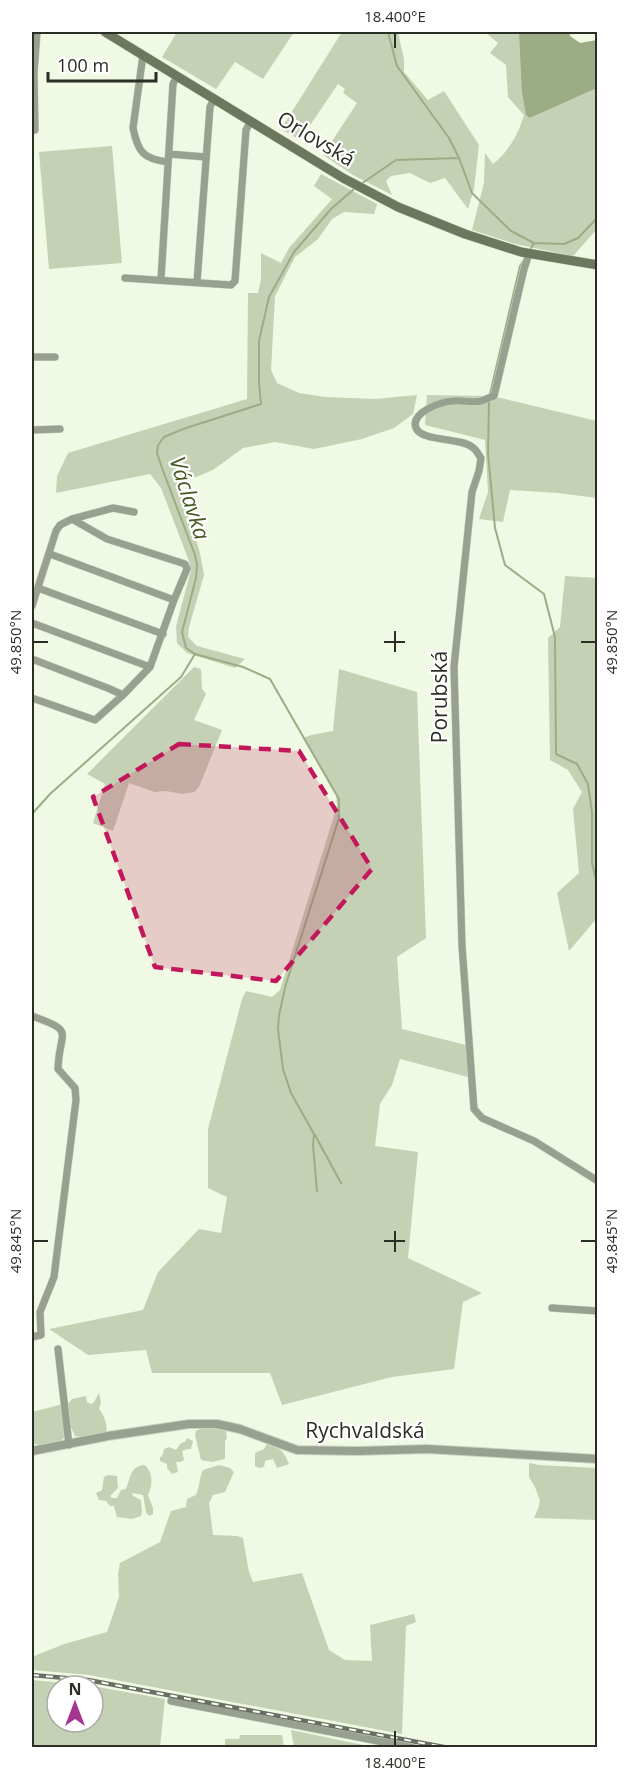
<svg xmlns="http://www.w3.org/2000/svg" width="629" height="1779" font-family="'Open Sans',sans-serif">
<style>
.green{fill:#c5d1b5;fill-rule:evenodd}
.water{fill:#9cac85}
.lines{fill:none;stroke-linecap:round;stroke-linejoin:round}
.stream{stroke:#9cac85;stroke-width:2}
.minor-casing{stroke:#ccd4c1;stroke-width:8}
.tertiary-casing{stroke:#ccd4c1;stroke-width:10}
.secondary-casing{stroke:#ccd4c1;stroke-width:10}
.minor{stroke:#98a08f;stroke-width:7}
.tertiary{stroke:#98a08f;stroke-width:8}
.secondary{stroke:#6c775e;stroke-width:9}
.rail-casing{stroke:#696f61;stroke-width:4.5}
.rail{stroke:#fff;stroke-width:2;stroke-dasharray:7;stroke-linecap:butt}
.marked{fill:#c2185b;fill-opacity:0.2;stroke:#c2185b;stroke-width:4.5;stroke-dasharray:12 8;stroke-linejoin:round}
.ticks{fill:none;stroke:#2a2e25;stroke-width:2}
.labels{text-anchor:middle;stroke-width:4.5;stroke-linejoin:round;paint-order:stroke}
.street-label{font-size:21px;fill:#2a2e25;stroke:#fff}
.water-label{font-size:22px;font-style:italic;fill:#455a20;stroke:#fff}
.neatline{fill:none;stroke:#2a2e25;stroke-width:2}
.ticks-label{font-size:15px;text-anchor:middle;fill:#2a2e25}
</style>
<rect width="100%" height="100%" fill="#eff9e3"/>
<path class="green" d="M177 32H294L263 79 235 62 216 89 162 57Z
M342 32H398L404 60V72L428 100 444 91 479 145 474 189 468 209 445 178 430 183 410 173 391 176 386 181 392 195 353 175 323 155 357 103 343 93 345 89 338 84 300 140 281 129Z
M485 32H519L530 118 597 88V229L573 256 515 244 472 230 484 183 485 153 493 164C509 151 518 135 524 115L508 97 506 65 490 53 498 43Z
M112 146 122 263 49 269 39 152Z
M321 174 377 204 374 214 344 212 332 219 318 239 295 257 275 296 271 370 277 383 299 393 325 397 375 399 417 395 413 414 394 428 362 439 314 449 275 442 243 448 213 470 179 484 200 553 204 575 189 627 188 637 197 646 245 659 235 668 187 653 177 643 176 626 191 570 189 561 161 488 150 474 56 493 57 476 68 453 247 399 248 293H258L261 279V253L281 263 289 248 332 199 314 186Z
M427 395 486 396 501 398 597 421V498L558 493 510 490 503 522 479 519 488 492 485 440 425 425Z
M565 576 598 578 597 918 569 951 557 893 579 873 573 809 582 792 568 770 550 760 548 638 560 627Z
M194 667 201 669 202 689 206 694 194 720 222 730 199 787 194 792 182 794 166 791 155 792 129 783 113 831 93 823 105 784 87 774Z
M339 669 417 692 426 938 397 957 402 1029 466 1045 468 1077 400 1059 392 1085 380 1104 375 1146 418 1152 408 1258 482 1293 463 1302 454 1369 392 1377 282 1405 270 1373H152L146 1350 88 1355 49 1329 143 1310 158 1272 199 1229 221 1233 227 1197 208 1188V1129L242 999 246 991 272 997 280 990 337 806 336 796 303 738 311 735 333 731Z
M99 1393 101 1402 99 1409C104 1415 108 1425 106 1433L82 1437 75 1436 71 1427 68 1404 72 1399 86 1396 87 1402 91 1404 94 1402Z
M63 1404 64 1438C56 1444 41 1447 32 1443V1412Z
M202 1428H217L226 1431 227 1438 225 1441V1459L212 1462 201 1460 195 1435 196 1431Z
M187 1438 193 1441 191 1449H188L182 1451 184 1460 181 1462H176L178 1472 172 1474 167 1468V1464L160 1461V1458L163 1454 164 1449 169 1447 176 1450 181 1443 185 1442Z
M267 1444C282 1449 283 1450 289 1464L277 1468 273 1459 265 1461 264 1467 259 1468 255 1466V1453L264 1449Z
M529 1463 539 1465 597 1468V1520L534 1518 538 1509 540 1501 535 1487 529 1477Z
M145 1465C153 1473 153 1485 148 1495L153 1508V1514L149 1516 146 1512 143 1495 132 1493 133 1496 141 1500 142 1512 141 1516 132 1519 117 1517 114 1506H110L106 1501 99 1500 96 1493 102 1490 104 1477 108 1475 117 1476 118 1488 110 1496 112 1498H117L121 1490 126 1489C131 1477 130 1466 145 1465Z
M219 1465 230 1468 234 1472 225 1492 213 1495 209 1503 213 1535 237 1536 243 1538 249 1572 253 1582 302 1573 329 1650 345 1660 372 1661 370 1625 414 1614 416 1622 406 1626 402 1734 89 1675 32 1670V1657L64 1644 107 1632 119 1597 118 1574 120 1563 160 1542 171 1511 186 1507 187 1499 196 1495C200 1486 199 1478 203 1470Z
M32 1680 87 1685 165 1699 160 1747H32ZM57 1686H93V1722H57Z
M291 1730 373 1747H294Z
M240 1735H282L284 1747H225V1739H239Z"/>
<path class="water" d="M519 32H570V36L580 43 597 40V88L530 118 526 115 522 92Z"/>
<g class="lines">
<path class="stream" d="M388 32 397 66 449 138 459 158 472 193 511 231 534 243 564 244 578 238 598 217
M361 184 396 160 459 158
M530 250 534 243
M490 394 520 266 524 260
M489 400 488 453 495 528 505 565 544 594 555 637 556 754 577 764 588 784 592 812V863L598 888
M195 654 243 667 270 679 339 799V818L286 984 279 1015 278 1029 283 1069 291 1093 314 1134 313 1145 317 1191
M32 814 50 794 181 677 195 654 186 648 182 632 196 578 197 565 195 555 162 468 157 453 158 445 164 437 186 428 261 404 259 383V341L269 297 294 252 331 209 354 189
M315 1135 341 1183"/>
<defs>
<path id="minor" d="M143 55 133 128C138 153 144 159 168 162
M35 130 34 73 37 32
M169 154 206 157
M529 254 524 269 494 396C490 397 485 400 481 401 472 403 462 400 453 401 441 401 410 413 416 428 422 442 459 437 472 447 476 449 478 454 481 458L479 471 472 492 454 667 462 946 474 1109 482 1118 534 1141 598 1181
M125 278 231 285 235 281 246 130 251 121
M161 279 173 84 177 76
M197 282 210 107 214 99
M32 357H55
M32 430 60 429
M72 519 113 508 134 512
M38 588 163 634
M32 606 56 531 60 525 72 519 107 539 185 564 187 569 174 600
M32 623 150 667
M32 659 110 689 123 695
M32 698 95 720 123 695 150 667 174 600 50 554
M32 1016C77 1032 59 1030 58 1069L75 1088 76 1100 54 1277 40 1312 41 1335 32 1337
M552 1308 598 1311
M58 1349 69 1445
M171 1701 414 1748"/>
<path id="tertiary" d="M32 1451 108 1436 189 1424H217L240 1429 297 1450 357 1451 427 1449 598 1459"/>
<path id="secondary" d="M105 32 343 178 398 207 465 234 521 252 598 265"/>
</defs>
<use href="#minor" class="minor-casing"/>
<use href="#tertiary" class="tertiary-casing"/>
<use href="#secondary" class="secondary-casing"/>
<use href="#minor" class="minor"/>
<use href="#tertiary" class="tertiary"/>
<use href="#secondary" class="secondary"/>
<defs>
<path id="rail" d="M32 1675 88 1680 449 1748"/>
</defs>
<use href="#rail" class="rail-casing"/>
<use href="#rail" class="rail"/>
</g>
<path class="marked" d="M179 744 299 751 372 869 276 981 155 967 93 797Z"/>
<path class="ticks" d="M395 33V48M395 631V652M33 642H48M384 642H405M581 642H596M395 1231V1252M33 1241H48M384 1241H405M581 1241H596M395 1731V1746"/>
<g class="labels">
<g class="street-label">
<text transform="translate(316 139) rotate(31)" y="7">Orlovská</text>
<text transform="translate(440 697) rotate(-90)" y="7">Porubská</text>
<text x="365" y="1438">Rychvaldská</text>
</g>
<g class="water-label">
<text transform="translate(190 498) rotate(72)" y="8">Václavka</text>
</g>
</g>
<rect width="629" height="1779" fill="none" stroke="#ffffff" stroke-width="66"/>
<g transform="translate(75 1704)"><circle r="28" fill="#ffffff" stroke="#aaaba8" stroke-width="1.5"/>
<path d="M0-4.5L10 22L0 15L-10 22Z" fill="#a63590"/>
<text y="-9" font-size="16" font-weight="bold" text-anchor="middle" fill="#2a2e25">N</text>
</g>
<path d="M48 72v9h108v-9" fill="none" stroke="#2a2e25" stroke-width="3"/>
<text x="57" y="72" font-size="18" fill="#2a2e25" stroke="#ffffff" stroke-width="4.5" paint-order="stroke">100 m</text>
<rect x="33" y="33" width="563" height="1713" class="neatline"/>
<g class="ticks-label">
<text x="395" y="22">18.400°E</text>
<text transform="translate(16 642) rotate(-90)" y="5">49.850°N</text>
<text transform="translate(612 642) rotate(-90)" y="5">49.850°N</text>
<text transform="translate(16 1241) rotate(-90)" y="5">49.845°N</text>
<text transform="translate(612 1241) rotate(-90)" y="5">49.845°N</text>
<text x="395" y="1768">18.400°E</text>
</g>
</svg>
